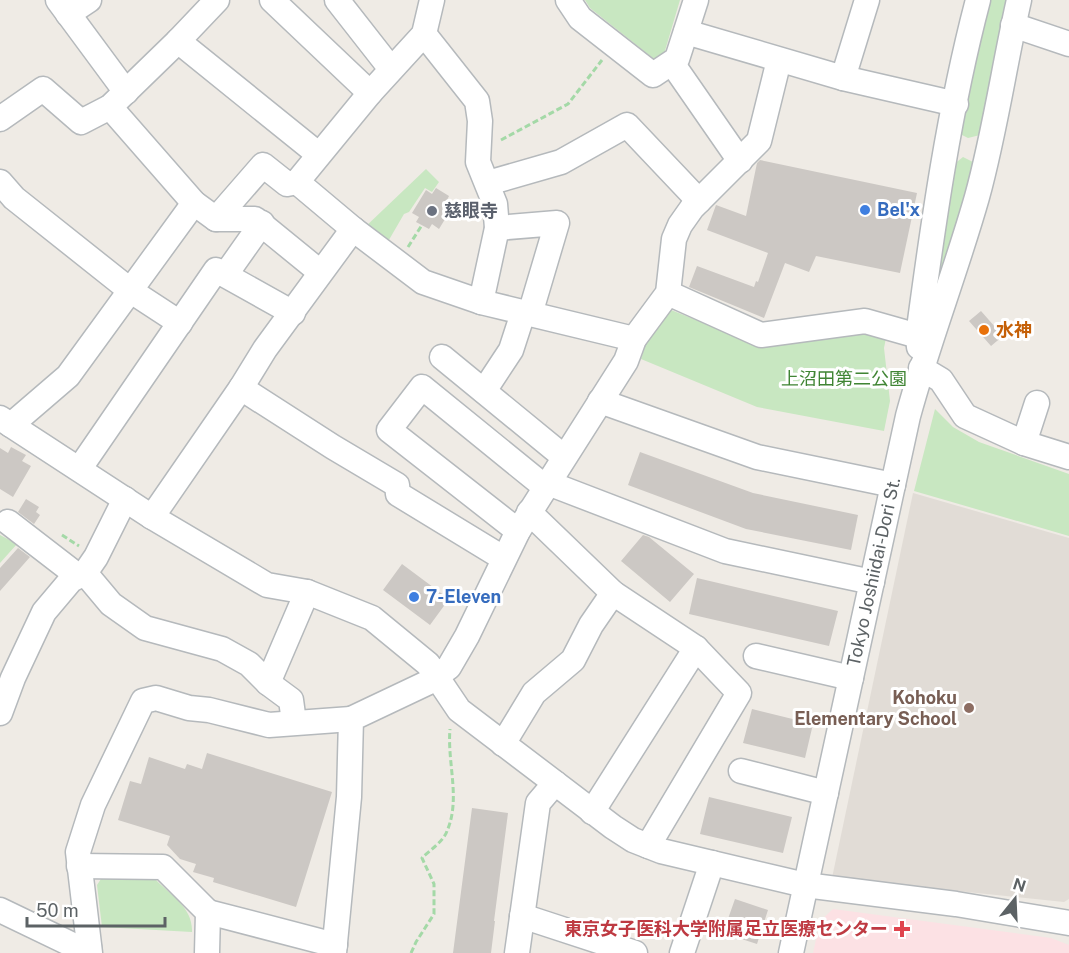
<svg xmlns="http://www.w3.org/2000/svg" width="1069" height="953" font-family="'Public Sans','Noto Sans JP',sans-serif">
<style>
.education{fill:#e1dcd6}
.medical{fill:#fce1e4}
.green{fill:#c8e7c1}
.building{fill:#ccc8c4}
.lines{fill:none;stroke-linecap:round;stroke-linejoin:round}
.minor-casing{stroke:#b5b9bc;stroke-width:27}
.path{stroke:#a4d9a7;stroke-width:3;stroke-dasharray:6 3;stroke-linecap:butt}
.minor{stroke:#fff;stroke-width:24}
.shop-dot{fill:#3f7fe0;stroke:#fff;stroke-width:2}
.worship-dot{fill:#6b7280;stroke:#fff;stroke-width:2}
.food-dot{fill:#e8710a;stroke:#fff;stroke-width:2}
.education-dot{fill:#8d6e63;stroke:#fff;stroke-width:2}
.health-dot{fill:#e0444e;stroke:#fff;stroke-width:2}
.labels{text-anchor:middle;stroke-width:6;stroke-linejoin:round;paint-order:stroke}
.shop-label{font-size:18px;font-weight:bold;fill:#366cbe;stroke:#fff;text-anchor:start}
.worship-label{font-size:18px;font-weight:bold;fill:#5b616d;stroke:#fff;text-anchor:start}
.food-label{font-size:18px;font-weight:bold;fill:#c56008;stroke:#fff;text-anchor:start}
.park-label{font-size:18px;fill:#408534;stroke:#fff}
.street-label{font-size:18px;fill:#5c6265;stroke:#fff}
.education-label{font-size:18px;font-weight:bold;fill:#785e54;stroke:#fff;text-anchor:end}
.health-label{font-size:18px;font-weight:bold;fill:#be3a42;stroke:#fff;text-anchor:end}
</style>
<rect width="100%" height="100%" fill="#efebe5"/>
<path class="education" d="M913 493 1069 538V899L1064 902 832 878Z"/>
<path class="medical" d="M833 909 1051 938 1069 945V953H813L820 921Z"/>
<path class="green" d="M585 0H680L664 54 654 59 590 8Z
M991 0H1011L980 135 968 138 960 134 983 24Z
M963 157 973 162 975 176 931 313 953 165Z
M426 169 439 182 432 192 425 188 409 212 404 214 386 245 363 229Z
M671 310 759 345 862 334 886 338 884 348 890 401 884 431 757 407 641 359 647 340Z
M935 409 953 427 979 442 1069 474V536L914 491Z
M0 535 17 544 0 563Z
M101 879 156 880C172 896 193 908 192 932L102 927 97 885Z"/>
<path class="building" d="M760 160 917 193 900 273 816 256 809 272 785 263 764 318 689 287 697 266 754 287 756 281 758 282 768 253 707 230 716 205 746 216 757 163Z
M436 188 449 196 446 202 453 206 439 229 432 224 429 229 416 222 419 217 412 213 426 190 432 194Z
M981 311 1003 336 991 346 969 321Z
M11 447 26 455 22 461 31 466 13 497 0 489V448L8 453Z
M640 452 753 493 858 515 851 550 746 529 628 485Z
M26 499 39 507 36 512 40 515 34 524 18 512Z
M643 535 649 537 694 574 670 602 621 561Z
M18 548 30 557 0 591V568Z
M402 564 449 599 430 625 383 590Z
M697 578 838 611 829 646 689 614Z
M752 709 813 724 805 758 743 743Z
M207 753 332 792 296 907 213 882 214 878 193 872 196 864 180 859 167 845 170 836 118 820 130 781 141 784 149 757 185 769 187 764 202 769Z
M709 797 792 817 783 853 700 834Z
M472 808 508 813 494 921H495L491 953H453Z
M735 899 768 910 757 944 723 933Z"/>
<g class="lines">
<defs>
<g id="minor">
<path d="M58 0 126 92"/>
<path d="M272 0 370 93"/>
<path d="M337 0 391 69"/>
<path d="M432 0 424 34 370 93 297 182 353 229 423 282 481 302 634 339"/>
<path d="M568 0 580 18 653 75 677 59 696 0"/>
<path d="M68 14 89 0"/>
<path d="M1013 25 1069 44"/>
<path d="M686 32 843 78 956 104"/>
<path d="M424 34 477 101 480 121 478 162 495 204 497 228 481 302"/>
<path d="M178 41 318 154"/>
<path d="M672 63 740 161"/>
<path d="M843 78 867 0"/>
<path d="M110 107 194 203 216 219H255L320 272"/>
<path d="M0 119 43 89 81 122 110 107 178 41 217 0"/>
<path d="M0 182 14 198 131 291 180 323"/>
<path d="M488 183 561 162 627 125 699 201"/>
<path d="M216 219 263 165 287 184 297 182"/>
<path d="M497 228 557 223 530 314"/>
<path d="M226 274 262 223"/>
<path d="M668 293 761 335 865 321 918 336"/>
<path d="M919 347 918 336C933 224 949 110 978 0"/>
<path d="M442 357 564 457"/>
<path d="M921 368 941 380 965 416 1024 443 1069 457"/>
<path d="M241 388 333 447 397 485 398 494 503 558"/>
<path d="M484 391 511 350 523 313"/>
<path d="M600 401 757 457 893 485"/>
<path d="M0 418 152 517 267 585 307 592 372 618 428 664 459 710 613 827 633 840 661 851 805 885 956 904 1069 923"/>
<path d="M11 425 68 376 194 203"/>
<path d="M1024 443 1037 403"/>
<path d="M80 468 216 270 293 313"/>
<path d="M548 483 725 551 872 582"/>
<path d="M529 512 613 593 696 648 739 693 648 846"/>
<path d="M152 517 241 388 265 349 353 229"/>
<path d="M8 522 78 576"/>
<path d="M518 531 389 430 422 387 545 487"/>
<path d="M85 573 111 604 145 628 222 649 249 664 268 683 291 700 294 722"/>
<path d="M756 656 851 678"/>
<path d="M268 683 307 592"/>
<path d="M0 713 13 678 44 612 71 580 85 573 96 557 125 499"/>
<path d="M503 744 534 693 573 660 591 625 613 593"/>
<path d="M741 771 826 793"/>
<path d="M592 812 696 648"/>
<path d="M79 866 163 867 208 912 207 953"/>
<path d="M0 910 79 948 89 947"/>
<path d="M208 912 335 945"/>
<path d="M522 916 635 953"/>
<path d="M90 953 78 852 93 805 143 701 156 698 189 708 209 710 269 725 351 719"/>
<path d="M334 953 349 797 351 719 427 683 449 667 467 636 518 531 626 361 634 339 668 293 674 239 680 225 692 208 759 141 779 60"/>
<path d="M517 953 538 803 555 783"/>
<path d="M682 953 712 863"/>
<path id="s1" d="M791 953 908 416C928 342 956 271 977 197 995 132 1004 66 1019 0"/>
</g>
</defs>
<use href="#minor" class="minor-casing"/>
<path class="path" d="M501 140 568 104 602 60
M408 247 422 225
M62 535 79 546
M411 953 416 942 434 914V884L422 858C429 851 444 841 447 831 461 799 447 763 450 729"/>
<use href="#minor" class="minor"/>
</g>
<g class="shop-dot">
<circle cx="865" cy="210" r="6"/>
<circle cx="414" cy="597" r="6"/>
</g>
<circle class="worship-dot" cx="432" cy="211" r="6"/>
<circle class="food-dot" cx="984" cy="330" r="6"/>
<circle class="education-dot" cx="969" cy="708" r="6"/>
<path class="health-dot" d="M899 920h6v6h6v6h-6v6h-6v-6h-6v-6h6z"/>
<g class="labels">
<g class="shop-label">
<text x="877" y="216">Bel'x</text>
<text x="426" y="603">7-Eleven</text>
</g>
<g class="worship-label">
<text x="444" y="217">慈眼寺</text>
</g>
<g class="food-label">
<text x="996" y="336">水神</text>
</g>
<g class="park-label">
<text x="844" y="385">上沼田第二公園</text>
</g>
<g class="street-label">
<text dy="6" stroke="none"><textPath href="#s1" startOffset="390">Tokyo Joshiidai-Dori St.</textPath></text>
</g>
<g class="education-label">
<text x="957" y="704">Kohoku<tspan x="957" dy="21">Elementary School</tspan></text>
</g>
<g class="health-label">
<text x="888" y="935">東京女子医科大学附属足立医療センター</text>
</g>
</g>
<g transform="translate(1015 899) rotate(18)" stroke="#ffffff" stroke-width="4.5" paint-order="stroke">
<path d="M0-4.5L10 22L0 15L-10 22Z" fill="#5c6265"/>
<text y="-9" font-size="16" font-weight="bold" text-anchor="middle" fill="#5c6265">N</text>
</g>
<path d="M27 917v9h138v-9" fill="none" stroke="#5c6265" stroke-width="3"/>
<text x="36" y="917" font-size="18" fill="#5c6265" stroke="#ffffff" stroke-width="4.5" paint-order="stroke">50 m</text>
</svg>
